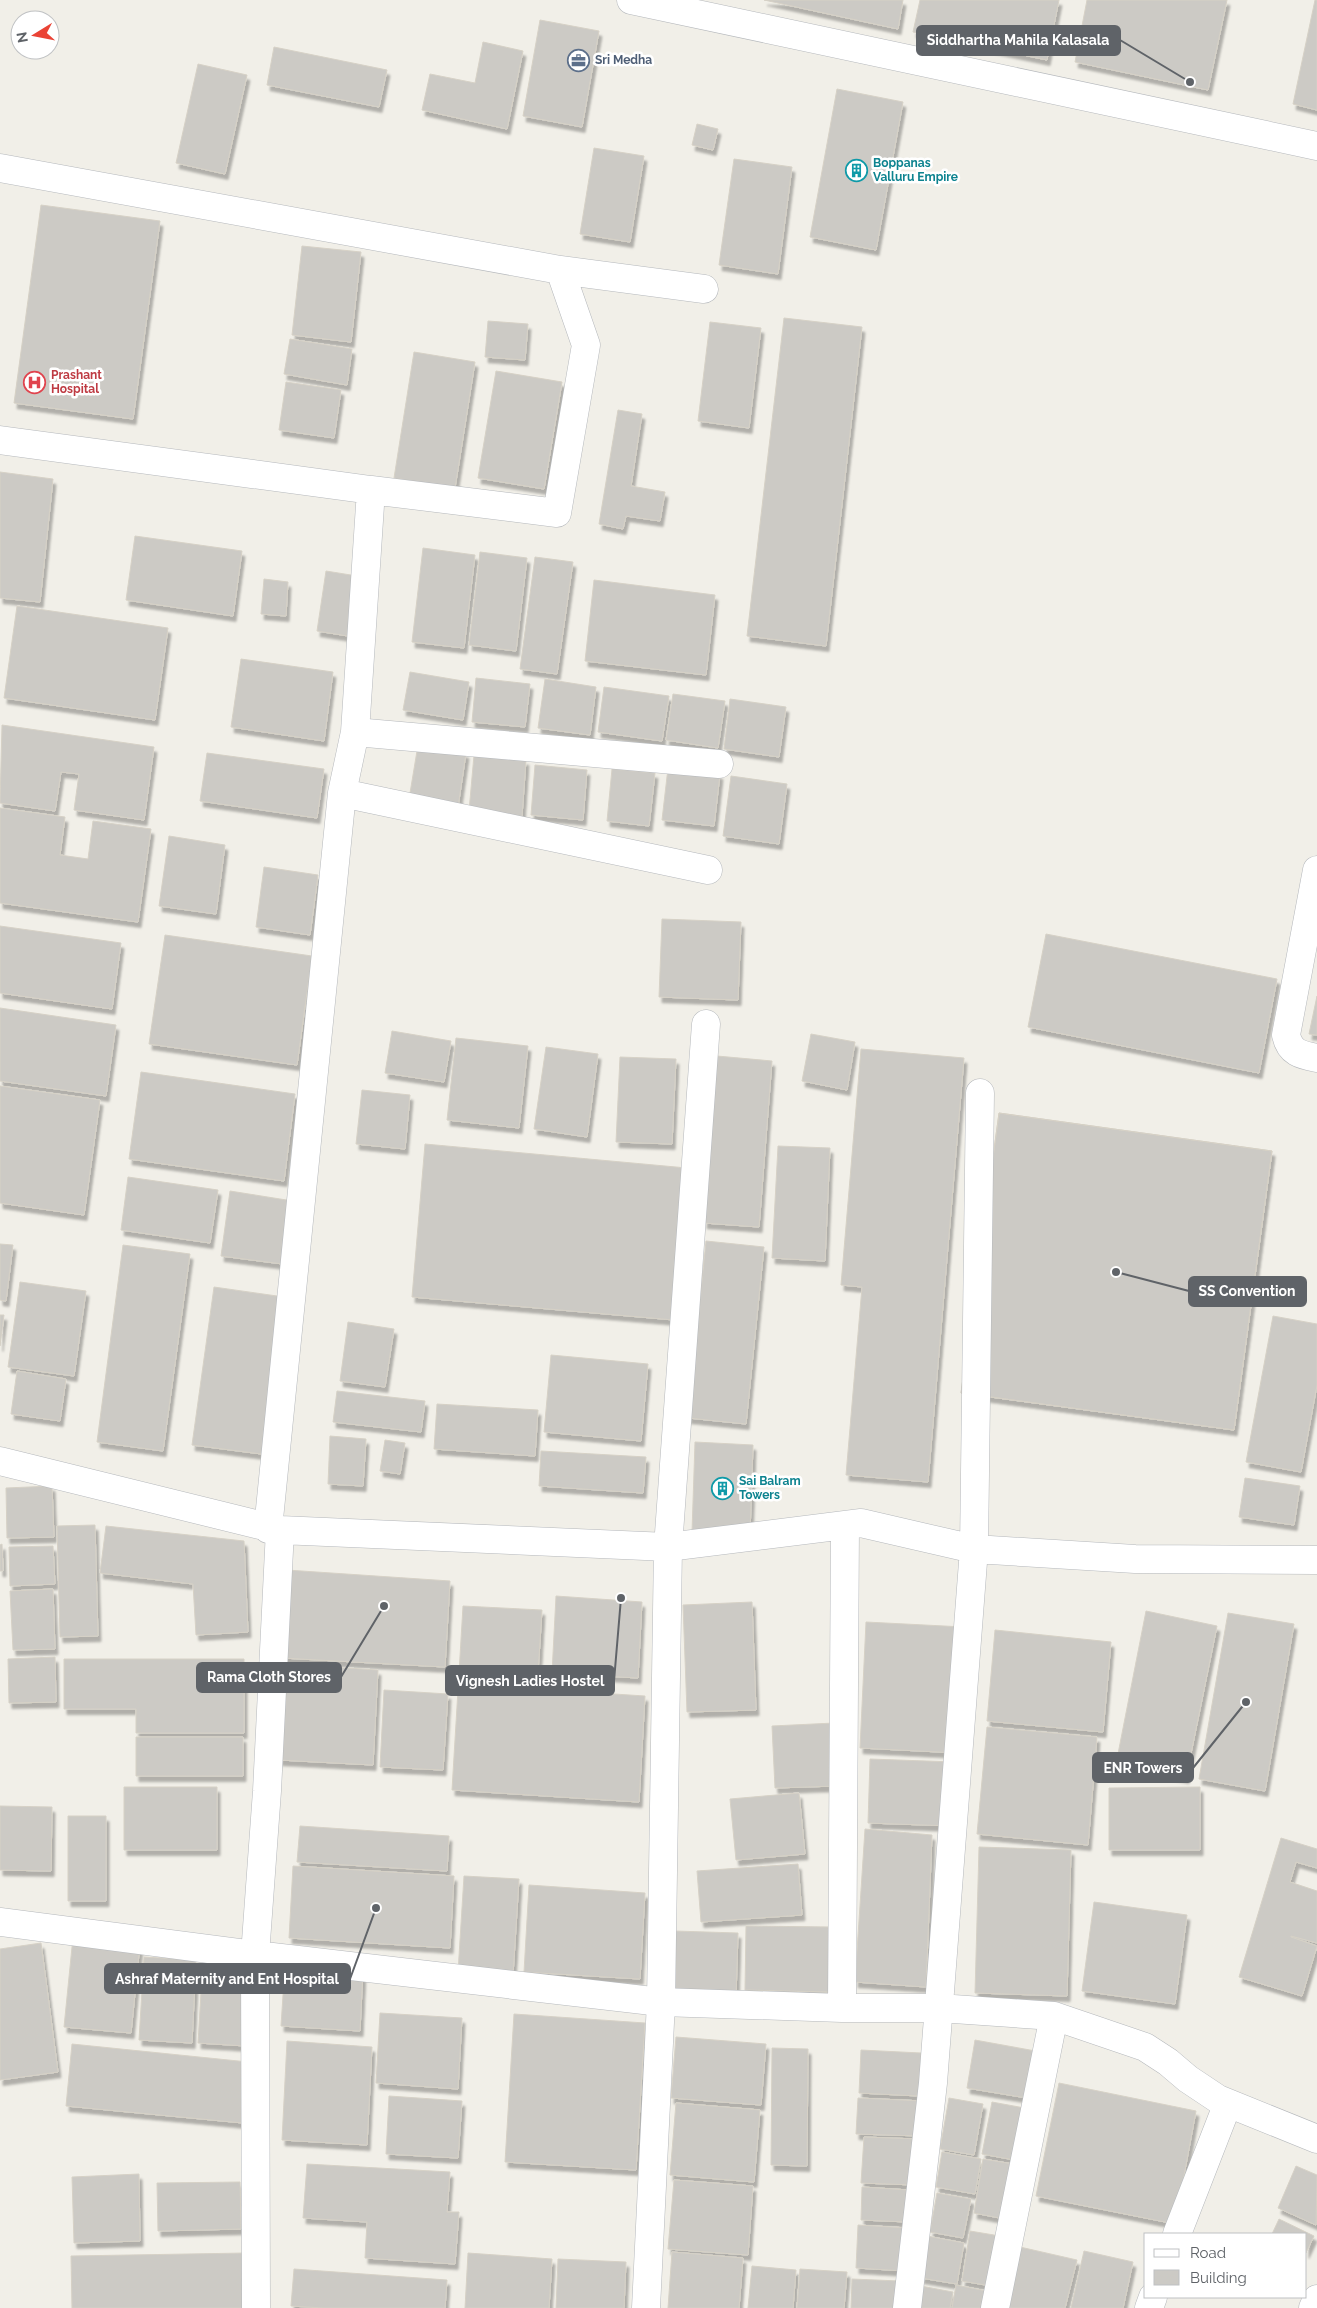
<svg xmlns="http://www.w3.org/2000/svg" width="1317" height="2308" font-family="Raleway,sans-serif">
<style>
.building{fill:#cccac5;stroke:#d6d1c6;filter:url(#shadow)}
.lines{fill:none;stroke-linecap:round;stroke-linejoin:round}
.minor-casing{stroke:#b5b8bc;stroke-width:29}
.minor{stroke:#fff;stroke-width:28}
.labels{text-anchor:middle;stroke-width:5;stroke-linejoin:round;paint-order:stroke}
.service-label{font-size:12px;font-weight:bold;fill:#4e5e75;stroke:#fff;text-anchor:start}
.culture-label{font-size:12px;font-weight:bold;fill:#0d838f;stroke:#fff;text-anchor:start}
.health-label{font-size:12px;font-weight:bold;fill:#be3a42;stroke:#fff;text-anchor:start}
.leader{fill:none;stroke:#5f6368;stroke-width:2}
.callout-dot{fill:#5f6368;stroke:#fff;stroke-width:2}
.callout{fill:#5f6368;stroke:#5f6368;stroke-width:2}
.callout-label{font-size:14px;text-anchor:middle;font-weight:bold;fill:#fff}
</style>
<defs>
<filter id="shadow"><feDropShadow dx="3" dy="5.5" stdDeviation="1" flood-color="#0004"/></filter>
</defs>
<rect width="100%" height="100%" fill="#f1efe8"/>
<path class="building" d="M764 0H903L898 29Z
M920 0H1059L1047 60 913 32Z
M1087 0H1227L1208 90 1075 62Z
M1315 0H1317V110L1293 104Z
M540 20 599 31 582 127 523 116Z
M483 42 523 51 507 129 422 110 430 74 475 83Z
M274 47 387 70 379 107 267 85Z
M198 64 247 75 225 174 176 163Z
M837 89 903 102 876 250 810 237Z
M697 124 718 129 713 150 692 145Z
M594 148 644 156 630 242 580 234Z
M734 159 792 167 778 274 719 265Z
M41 205 160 221 133 419 14 403Z
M302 246 361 252 351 342 292 335Z
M784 318 862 327 826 646 747 636Z
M488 321 528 324 525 360 485 357Z
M710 322 761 328 749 428 698 421Z
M290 339 352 349 347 385 284 374Z
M414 352 475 362 455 488 394 478Z
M496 371 562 382 544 489 478 478Z
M286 382 341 390 334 438 279 430Z
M618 410 642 414 631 486 665 492 660 521 626 516 623 529 599 524Z
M0 472 53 479 40 602 0 598Z
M135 536 242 551 233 616 126 600Z
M423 548 475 555 464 648 412 642Z
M480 552 527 558 516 651 469 645Z
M535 557 573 562 557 674 520 669Z
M326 571 357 576 348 636 317 631Z
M264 579 288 582 286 616 261 614Z
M594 580 715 595 706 675 585 661Z
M17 606 168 628 155 720 4 698Z
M241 659 333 672 324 741 231 727Z
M410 672 469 682 463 720 403 710Z
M476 678 530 684 525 727 472 722Z
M545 679 596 687 590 735 538 728Z
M604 687 669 696 662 741 598 732Z
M673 694 725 701 718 748 666 740Z
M730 699 786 707 779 757 724 749Z
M2 725 154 747 144 820 74 810 79 774 61 772 55 811 0 803Z
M418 745 466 753 458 807 409 799Z
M207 753 324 769 317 818 200 801Z
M474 755 526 760 522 816 469 811Z
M535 765 587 770 583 820 531 815Z
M668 768 720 774 714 826 662 820Z
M612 769 655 773 649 826 607 821Z
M731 776 787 784 779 844 723 836Z
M0 808 65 817 60 855 88 859 93 821 151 829 138 922 0 903Z
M169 836 225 845 216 914 159 906Z
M264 867 318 875 310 935 256 927Z
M662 919 741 922 738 1000 659 997Z
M0 926 121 943 112 1009 0 993Z
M1046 934 1277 979 1259 1073 1028 1027Z
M165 935 312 956 297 1065 149 1044Z
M1317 996V1035L1309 1034Z
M0 1008 116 1025 106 1096 0 1081Z
M392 1031 451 1041 444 1082 385 1073Z
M811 1034 855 1042 847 1090 802 1081Z
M456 1038 528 1046 519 1128 447 1120Z
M546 1047 598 1054 587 1137 534 1129Z
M861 1049 964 1058 928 1482 846 1475 862 1287 841 1285Z
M717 1056 772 1061 759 1227 704 1223Z
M620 1057 676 1059 672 1144 616 1142Z
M141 1072 295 1094 284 1181 129 1159Z
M0 1086 100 1100 84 1215 0 1203Z
M362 1090 410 1095 405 1149 356 1144Z
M999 1113 1272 1151 1234 1430 961 1393Z
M999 1113 1272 1151 1234 1430 961 1393Z
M425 1144 687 1168 674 1320 412 1297Z
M778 1146 830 1148 825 1261 772 1258Z
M128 1177 218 1190 210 1243 121 1230Z
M230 1191 299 1202 290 1265 221 1256Z
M706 1241 764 1247 746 1424 688 1418Z
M0 1244 13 1245 6 1301 0 1300Z
M123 1245 190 1254 163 1451 97 1442Z
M20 1282 86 1291 74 1376 8 1367Z
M214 1287 291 1298 269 1455 192 1445Z
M0 1315H4L0 1346Z
M1273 1316 1317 1324V1385L1301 1472 1246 1462Z
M348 1322 394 1329 385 1387 340 1381Z
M551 1355 648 1364 641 1441 544 1432Z
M17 1371 66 1379 60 1421 11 1414Z
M337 1391 425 1401 421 1432 333 1422Z
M437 1404 538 1410 535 1456 434 1449Z
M330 1436 366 1439 363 1486 328 1484Z
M385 1440 405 1443 400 1474 380 1471Z
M695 1442 753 1445 750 1534 692 1532Z
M541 1451 646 1457 643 1493 539 1486Z
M1245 1478 1300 1486 1294 1525 1239 1517Z
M52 1486 54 1537 7 1538 6 1488Z
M95 1525 98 1636 60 1637 57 1526Z
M106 1526 244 1541 248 1632 196 1635 193 1584 100 1573Z
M2 1544 3 1571H0V1545Z
M53 1546 55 1584 10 1586 9 1547Z
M287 1570 450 1581 445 1667 282 1658Z
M53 1589 55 1649 13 1650 10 1591Z
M556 1596 642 1602 638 1678 552 1673Z
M752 1602 756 1710 687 1712 683 1605Z
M463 1606 542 1610 537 1689 645 1696 639 1802 452 1790Z
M1146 1611 1217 1626 1186 1778 1116 1764Z
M1228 1613 1294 1624 1265 1791 1199 1779Z
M866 1622 964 1627 959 1753 860 1748Z
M995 1630 1111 1642 1103 1732 987 1721Z
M55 1657 56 1702 9 1703 8 1659Z
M64 1659H244V1733H136V1709H64Z
M284 1664 378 1670 373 1765 279 1760Z
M384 1690 448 1694 443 1770 380 1767Z
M834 1723 836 1786 775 1788 772 1726Z
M987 1727 1097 1737 1088 1845 977 1834Z
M136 1737H243V1776H136Z
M870 1759 955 1762 953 1826 868 1823Z
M124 1787H217V1850H124Z
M1200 1787V1850H1109V1788Z
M799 1793 805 1854 736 1860 730 1799Z
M0 1806 52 1807 51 1871 0 1870Z
M68 1816H106V1901H68Z
M300 1826 449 1836 447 1871 297 1862Z
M865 1829 932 1835 926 1987 855 1982Z
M1281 1838 1317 1849V1868L1296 1862 1290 1882 1317 1891V1943L1291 1936V1937L1317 1946 1302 1996 1239 1977Z
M979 1847 1071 1850 1067 1996 975 1993Z
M798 1864 802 1915 701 1922 697 1871Z
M293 1866 454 1876 450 1948 289 1938Z
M464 1876 519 1879 513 1975 458 1972Z
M529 1885 645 1893 640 1979 524 1972Z
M1094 1902 1187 1915 1175 2004 1082 1991Z
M746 1926 832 1927 831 1992 745 1990Z
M675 1931 738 1933 736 1997 673 1995Z
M73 1937 140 1944 131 2033 64 2027Z
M41 1943 58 2072 0 2080V1949Z
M144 1957 196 1960 192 2043 139 2040Z
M203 1958 251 1961 246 2046 198 2043Z
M285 1964 363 1969 360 2031 281 2026Z
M380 2013 462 2018 458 2089 376 2083Z
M514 2014 645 2023 636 2170 505 2162Z
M676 2037 766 2044 761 2105 671 2098Z
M975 2040 1041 2052 1033 2099 967 2088Z
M287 2041 372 2047 367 2145 282 2140Z
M72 2044 248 2062 243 2123 66 2106Z
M772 2048 808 2049 807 2166 771 2165Z
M861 2050 921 2053 919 2096 859 2093Z
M1059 2083 1196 2111 1175 2224 1036 2196Z
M389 2096 462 2101 458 2158 386 2154Z
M858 2098 923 2101 921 2136 856 2134Z
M949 2098 983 2104 974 2155 940 2149Z
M992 2102 1030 2109 1020 2161 982 2154Z
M676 2103 760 2110 754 2182 670 2175Z
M864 2137 917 2139 915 2185 861 2183Z
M942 2152 981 2159 975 2194 936 2187Z
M983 2159 1019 2165 1010 2220 974 2213Z
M307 2164 450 2172 447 2212H459L455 2264 365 2258 367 2222 303 2218Z
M1296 2166 1317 2175 1316 2225 1278 2208Z
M139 2174 140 2241 74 2243 72 2177Z
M674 2180 753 2186 748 2255 668 2249Z
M240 2182 241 2229 158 2231 157 2183Z
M862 2187 909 2190 908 2222 861 2220Z
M937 2193 971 2199 963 2238 930 2232Z
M1279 2219 1314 2236 1306 2253V2234H1272Z
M858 2225 908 2228 906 2271 856 2268Z
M970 2231 1006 2237 997 2287 962 2281Z
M927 2236 964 2243 957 2284 921 2278Z
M1020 2247 1077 2260 1065 2308H1006Z
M1084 2251 1133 2262 1123 2308H1071Z
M672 2252 743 2258 739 2308H668Z
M245 2253V2308H72L71 2256Z
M468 2253 552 2259 549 2308H465Z
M558 2259 626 2262 624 2308H556Z
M752 2266 796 2270 793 2308H748Z
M294 2269 447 2280 445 2308H324L291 2306Z
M800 2269 847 2272 844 2308H797Z
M852 2279 900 2281 899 2308H851Z
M956 2285 992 2292 990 2308H952Z
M921 2286 953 2292 950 2308H918Z"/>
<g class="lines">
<defs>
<path id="minor" d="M631 0 1317 146
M0 168 560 270 586 345 557 513 371 490 355 732 342 793 268 1529
M560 270 704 289
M0 440 371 490
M355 732 719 764
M342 793 708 870
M1317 870 1286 1035C1290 1053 1301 1055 1317 1058
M0 1461 280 1530 668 1547 861 1523 974 1549 1135 1559 1317 1560
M0 1922 255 1955 661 2002 842 2008H939L1054 2016 1145 2047 1168 2062 1188 2079 1218 2099 1317 2139
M842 2008 845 1525
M1177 2234 1228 2103
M256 2308 255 1955 267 1791 280 1530
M646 2308 661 2002 668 1547 706 1024
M907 2308 933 2083 974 1549 980 1093
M995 2308 1054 2016
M1149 2308 1153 2297
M1313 2308 1317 2299"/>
</defs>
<use href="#minor" class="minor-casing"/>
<use href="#minor" class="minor"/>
</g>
<defs>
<symbol id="office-ring" viewBox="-11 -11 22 22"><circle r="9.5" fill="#fff" stroke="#5c6f8a" stroke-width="1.5"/><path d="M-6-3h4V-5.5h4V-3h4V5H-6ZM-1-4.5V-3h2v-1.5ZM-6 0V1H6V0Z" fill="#5c6f8a"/></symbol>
<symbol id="building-ring" viewBox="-11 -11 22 22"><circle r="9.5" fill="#fff" stroke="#0f9aa8" stroke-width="1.5"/><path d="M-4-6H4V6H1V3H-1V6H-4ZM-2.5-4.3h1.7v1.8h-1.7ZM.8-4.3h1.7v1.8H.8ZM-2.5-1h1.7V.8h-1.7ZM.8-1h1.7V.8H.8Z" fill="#0f9aa8"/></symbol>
<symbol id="hospital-ring" viewBox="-11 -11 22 22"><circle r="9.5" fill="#fff" stroke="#e0444e" stroke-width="1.5"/><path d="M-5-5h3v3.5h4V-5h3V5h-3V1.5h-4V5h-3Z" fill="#e0444e"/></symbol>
</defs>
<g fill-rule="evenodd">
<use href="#office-ring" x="566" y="48" width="25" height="25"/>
<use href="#building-ring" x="844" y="158" width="25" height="25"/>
<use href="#hospital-ring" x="22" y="370" width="25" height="25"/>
<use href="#building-ring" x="710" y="1476" width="25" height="25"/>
</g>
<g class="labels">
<g class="service-label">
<text x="595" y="64">Sri Medha</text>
</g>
<g class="culture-label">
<text x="873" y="167">Boppanas<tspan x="873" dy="14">Valluru Empire</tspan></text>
<text x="739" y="1485">Sai Balram<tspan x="739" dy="14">Towers</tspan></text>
</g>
<g class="health-label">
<text x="51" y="379">Prashant<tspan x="51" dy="14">Hospital</tspan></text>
</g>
</g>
<path class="leader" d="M1190 82L1120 40M1116 1272L1189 1291M384 1606L341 1677M621 1598L614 1681M1246 1702L1193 1768M376 1908L350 1979"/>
<g class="callout-dot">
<circle cx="1190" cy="82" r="5"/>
<circle cx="1116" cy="1272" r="5"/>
<circle cx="384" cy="1606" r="5"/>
<circle cx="621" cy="1598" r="5"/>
<circle cx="1246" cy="1702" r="5"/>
<circle cx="376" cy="1908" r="5"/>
</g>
<g class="callout">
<rect x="917" y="26" width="203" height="29" rx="5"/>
<rect x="1189" y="1277" width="117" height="29" rx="5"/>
<rect x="197" y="1663" width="144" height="29" rx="5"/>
<rect x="446" y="1666" width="168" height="29" rx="5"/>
<rect x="1093" y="1753" width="100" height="29" rx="5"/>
<rect x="105" y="1964" width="245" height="29" rx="5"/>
</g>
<g class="callout-label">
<text x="1018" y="45">Siddhartha Mahila Kalasala</text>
<text x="1247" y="1296">SS Convention</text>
<text x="269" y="1682">Rama Cloth Stores</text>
<text x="530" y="1686">Vignesh Ladies Hostel</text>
<text x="1143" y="1773">ENR Towers</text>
<text x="227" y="1984">Ashraf Maternity and Ent Hospital</text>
</g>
<rect x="1144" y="2233" width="162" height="65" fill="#ffffff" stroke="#bfc1c3"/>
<rect x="1154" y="2249" width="25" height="8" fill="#ffffff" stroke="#bfc1c3"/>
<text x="1190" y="2258" font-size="15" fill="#5f6368">Road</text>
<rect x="1154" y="2270" width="25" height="15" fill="#cccac5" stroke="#bfc1c3"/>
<text x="1190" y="2283" font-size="15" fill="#5f6368">Building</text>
<g transform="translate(35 35) rotate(260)"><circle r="24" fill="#ffffff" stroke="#bfc1c3"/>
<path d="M0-4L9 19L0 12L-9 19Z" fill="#ea4335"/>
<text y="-8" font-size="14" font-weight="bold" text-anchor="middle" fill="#5f6368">N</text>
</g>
</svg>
